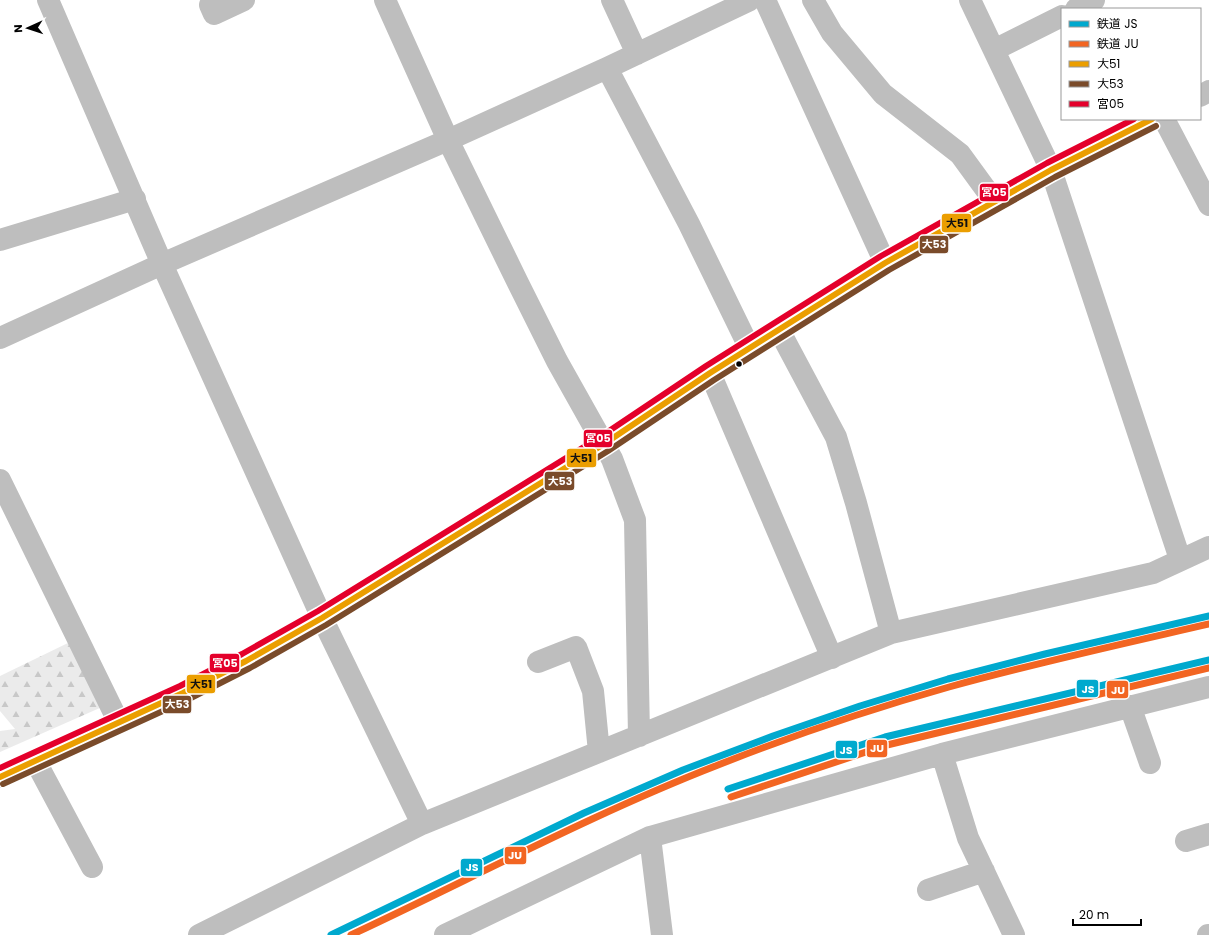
<svg xmlns="http://www.w3.org/2000/svg" width="1209" height="935" font-family="Poppins,'Noto Sans JP',sans-serif">
<style>
.forest{fill:url(#forest-firs)}
.lines{fill:none;stroke-linecap:round;stroke-linejoin:round}
.minor{stroke:#bebebe;stroke-width:22}
.major{stroke:#bebebe;stroke-width:22}
.bus-1-casing{stroke:#fff;stroke-width:9}
.bus-2-casing{stroke:#fff;stroke-width:9}
.bus-3-casing{stroke:#fff;stroke-width:9}
.bus-1{stroke:#eb9e00;stroke-width:6}
.bus-2{stroke:#7a4b2a;stroke-width:6}
.bus-3{stroke:#e4002b;stroke-width:6}
.rail-1-casing{stroke:#fff;stroke-width:10}
.rail-2-casing{stroke:#fff;stroke-width:10}
.rail-1{stroke:#00a9ce;stroke-width:7}
.rail-2{stroke:#f26522;stroke-width:7}
.bus-dot{fill:#000;stroke:#fff;stroke-width:1.5}
.line-badge{stroke:#fff;stroke-width:1.5}
.badge-label{font-size:11px;text-anchor:middle;font-weight:bold;fill:#fff}
.pale-badge-label{font-size:11px;text-anchor:middle;font-weight:bold;fill:#111}
</style>
<defs>
<pattern id="forest-firs" width="22" height="20" patternUnits="userSpaceOnUse"><rect width="22" height="20" fill="#ebebeb"/><path d="M5 1l3.5 6h-7zM16 11l3.5 6h-7z" fill="#c8c8c8"/></pattern>
</defs>
<rect width="100%" height="100%" fill="#fff"/>
<path class="forest" d="M70 642 102 707 0 752V731L15 729 0 711V676Z"/>
<g class="lines">
<path class="minor" d="M48 0 162 264 322 618 422 824
M385 0 448 140 518 283 557 361 612 459 635 520 639 736
M612 0 637 54
M765 0 885 263
M813 0 832 33 883 94 960 154 995 202
M970 0 1051 170 1180 559
M210 5 214 14 244 0
M1076 9 1094 0
M994 50 1062 16
M607 68 689 224 750 349
M1164 119 1209 205
M0 240 135 199
M779 330 836 437 856 503 891 633
M0 338 162 264 448 140 607 68 750 0
M710 373 832 658
M0 480 119 723
M538 662 576 647 593 691 599 752
M1130 706 1150 763
M942 754 968 838 1014 935
M36 762 92 867
M650 837 662 935
M1186 841 1209 834
M928 890 984 871
M199 935 422 824 891 633 1153 573 1209 547
M445 935 650 837 942 754 1209 687
M1208 935H1209"/>
<path class="major" d="M1200 96 1209 91
M0 777 183 693 246 661 322 618 604 444 710 373 885 263 1051 170 1152 119"/>
<defs>
<path id="bus-1" d="M0 777 183 693 246 661 322 618 604 444 710 373 885 263 1051 170 1152 119"/>
<path id="bus-2" d="M3 784 187 700 250 668 326 625 608 451 714 380 889 270 1055 177 1156 126"/>
<path id="bus-3" d="M0 768 180 686 242 654 318 611 600 437 706 366 881 256 1047 163 1134 119"/>
</defs>
<use href="#bus-1" class="bus-1-casing"/>
<use href="#bus-2" class="bus-2-casing"/>
<use href="#bus-3" class="bus-3-casing"/>
<use href="#bus-1" class="bus-1"/>
<use href="#bus-2" class="bus-2"/>
<use href="#bus-3" class="bus-3"/>
<defs>
<path id="rail-1" d="M728 789 885 737 1209 660
M331 935 584 813 683 770 773 736 860 706 948 679 1045 654 1209 616"/>
<path id="rail-2" d="M731 797 887 745 1209 668
M351 935C473 878 592 814 718 765 794 735 871 709 949 687 1035 663 1122 644 1209 624"/>
</defs>
<use href="#rail-1" class="rail-1-casing"/>
<use href="#rail-2" class="rail-2-casing"/>
<use href="#rail-1" class="rail-1"/>
<use href="#rail-2" class="rail-2"/>
</g>
<circle class="bus-dot" cx="739" cy="364" r="3.5"/>
<g class="line-badge">
<rect x="979" y="183" width="30" height="19" rx="4" fill="#e4002b"/>
<rect x="941" y="213" width="31" height="20" rx="4" fill="#eb9e00"/>
<rect x="919" y="235" width="30" height="19" rx="4" fill="#7a4b2a"/>
<rect x="583" y="429" width="30" height="19" rx="4" fill="#e4002b"/>
<rect x="566" y="448" width="31" height="20" rx="4" fill="#eb9e00"/>
<rect x="544" y="471" width="31" height="20" rx="4" fill="#7a4b2a"/>
<rect x="209" y="653" width="31" height="20" rx="4" fill="#e4002b"/>
<rect x="186" y="674" width="30" height="20" rx="4" fill="#eb9e00"/>
<rect x="1076" y="679" width="23" height="19" rx="4" fill="#00a9ce"/>
<rect x="1106" y="680" width="23" height="19" rx="4" fill="#f26522"/>
<rect x="162" y="695" width="30" height="19" rx="4" fill="#7a4b2a"/>
<rect x="866" y="739" width="22" height="19" rx="4" fill="#f26522"/>
<rect x="835" y="740" width="23" height="19" rx="4" fill="#00a9ce"/>
<rect x="504" y="846" width="23" height="19" rx="4" fill="#f26522"/>
<rect x="460" y="858" width="23" height="19" rx="4" fill="#00a9ce"/>
</g>
<g class="badge-label">
<text x="994" y="196">宮05</text>
<text x="934" y="248">大53</text>
<text x="598" y="442">宮05</text>
<text x="560" y="485">大53</text>
<text x="225" y="667">宮05</text>
<text x="1088" y="693">JS</text>
<text x="1118" y="694">JU</text>
<text x="177" y="708">大53</text>
<text x="877" y="752">JU</text>
<text x="846" y="754">JS</text>
<text x="515" y="859">JU</text>
<text x="472" y="871">JS</text>
</g>
<g class="pale-badge-label">
<text x="957" y="227">大51</text>
<text x="581" y="462">大51</text>
<text x="201" y="688">大51</text>
</g>
<rect x="1061" y="8" width="140" height="112" fill="#ffffff" stroke="#999999"/>
<rect x="1069" y="21" width="20" height="6" fill="#00a9ce" stroke="#999999"/>
<text x="1097" y="28" font-size="12" fill="#000000">鉄道 JS</text>
<rect x="1069" y="41" width="20" height="6" fill="#f26522" stroke="#999999"/>
<text x="1097" y="48" font-size="12" fill="#000000">鉄道 JU</text>
<rect x="1069" y="61" width="20" height="6" fill="#eb9e00" stroke="#999999"/>
<text x="1097" y="68" font-size="12" fill="#000000">大51</text>
<rect x="1069" y="81" width="20" height="6" fill="#7a4b2a" stroke="#999999"/>
<text x="1097" y="88" font-size="12" fill="#000000">大53</text>
<rect x="1069" y="101" width="20" height="6" fill="#e4002b" stroke="#999999"/>
<text x="1097" y="108" font-size="12" fill="#000000">宮05</text>
<g transform="translate(28 28) rotate(267)" stroke="#ffffff" stroke-width="3" paint-order="stroke">
<path d="M0-3L7 15L0 10L-7 15Z" fill="#000000"/>
<text y="-6" font-size="11" font-weight="bold" text-anchor="middle" fill="#000000">N</text>
</g>
<path d="M1073 919v6h68v-6" fill="none" stroke="#000000" stroke-width="2"/>
<text x="1079" y="919" font-size="12" fill="#000000" stroke="#ffffff" stroke-width="3" paint-order="stroke">20 m</text>
</svg>
